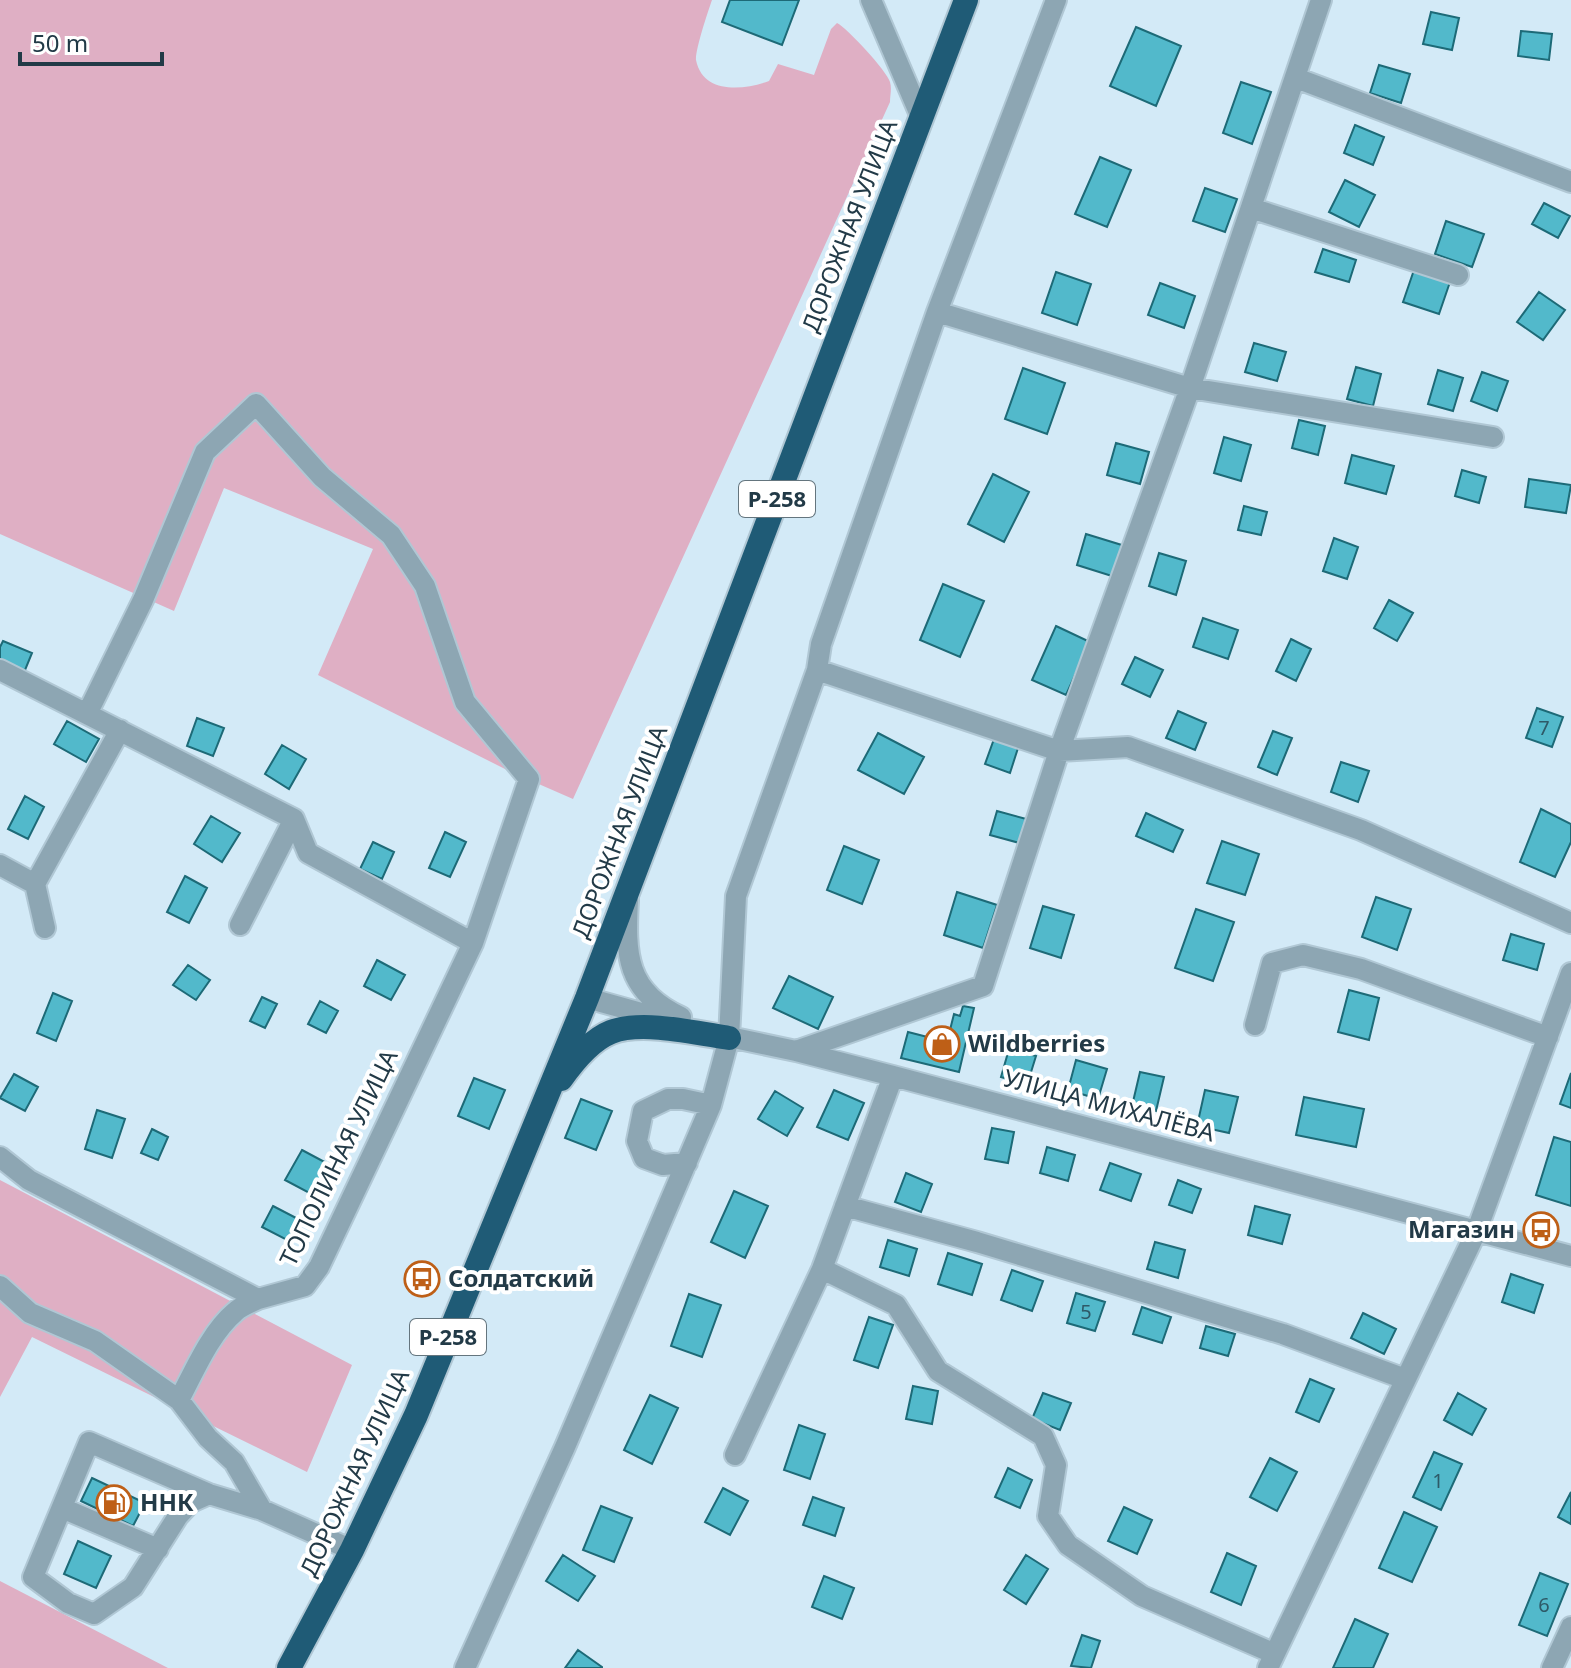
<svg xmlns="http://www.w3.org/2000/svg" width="1571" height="1668" font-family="'Noto Sans',sans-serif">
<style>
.green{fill:#dfafc4}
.building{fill:#52b9cb;stroke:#1d6a77;stroke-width:2}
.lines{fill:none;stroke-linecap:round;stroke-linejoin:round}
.minor-casing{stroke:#b0c7d4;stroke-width:24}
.highway-casing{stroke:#b0c7d4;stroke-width:28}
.minor{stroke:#8da6b3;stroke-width:20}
.highway{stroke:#1f5b76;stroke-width:24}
.labels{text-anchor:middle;stroke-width:8;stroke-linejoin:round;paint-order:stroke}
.number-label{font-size:20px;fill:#2e5a68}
.shield{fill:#fff;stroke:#64757e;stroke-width:2}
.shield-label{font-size:22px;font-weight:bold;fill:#223a47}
.street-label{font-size:24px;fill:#223a47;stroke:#fff}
.poi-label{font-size:24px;font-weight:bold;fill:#223a47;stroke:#fff;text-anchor:start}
</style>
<rect width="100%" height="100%" fill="#d3eaf7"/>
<path class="green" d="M0 0H712C708 11 695 51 696 60 703 95 745 90 769 81L778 64 814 75 831 29 837 23C847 28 887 71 890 82 892 89 890 95 890 102L573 799 509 771 318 675 373 549 224 488 174 611 0 534Z
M0 1180 352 1365 307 1472 32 1337 0 1397Z
M0 1581 168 1668H0Z"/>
<path class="building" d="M730 0H799L782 45 722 22Z
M1431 12 1459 18 1452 50 1423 44Z
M1136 27 1181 46 1156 106 1110 86Z
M1521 31 1552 34 1549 60 1518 56Z
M1379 65 1410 74 1401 103 1370 93Z
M1241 82 1271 92 1252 144 1223 133Z
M1355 125 1384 137 1373 165 1344 153Z
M1100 157 1131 170 1107 227 1075 214Z
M1345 180 1375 195 1359 227 1329 212Z
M1205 188 1237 199 1225 232 1193 221Z
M1544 203 1570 216 1558 238 1532 224Z
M1446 221 1484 234 1472 267 1435 254Z
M1323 249 1356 260 1349 282 1315 272Z
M1414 270 1450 282 1439 314 1403 302Z
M1056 272 1091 284 1077 325 1042 313Z
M1160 283 1195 296 1184 328 1148 315Z
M1539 292 1565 310 1543 340 1517 322Z
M1254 343 1286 352 1277 381 1245 372Z
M1356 367 1381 374 1373 406 1347 399Z
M1023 368 1065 383 1047 434 1005 419Z
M1438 370 1463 378 1453 411 1428 404Z
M1482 372 1508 381 1497 411 1471 401Z
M1299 420 1325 426 1318 455 1292 448Z
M1224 437 1251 445 1241 481 1214 473Z
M1116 443 1149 452 1140 484 1107 475Z
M1352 455 1394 466 1386 494 1345 483Z
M1462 470 1486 477 1479 503 1455 496Z
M993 474 1029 492 1004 542 968 524Z
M1529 479 1571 485 1566 513 1525 507Z
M1244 506 1267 512 1261 535 1238 530Z
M1086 534 1125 546 1115 577 1077 565Z
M1334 538 1358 547 1347 579 1323 571Z
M1159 553 1186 561 1176 595 1149 586Z
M943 584 984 601 960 657 920 640Z
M1389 600 1413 613 1397 641 1374 628Z
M1203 618 1238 630 1228 659 1193 647Z
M1056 626 1090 642 1066 695 1032 680Z
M1291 639 1311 649 1296 681 1276 671Z
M3 641 32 653 23 675 0 666V647Z
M1135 657 1163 670 1150 697 1122 684Z
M1537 708 1563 717 1552 747 1526 738Z
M1178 711 1206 723 1195 750 1166 738Z
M197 718 224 728 213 756 187 746Z
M67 721 99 739 86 762 54 744Z
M1273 731 1292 738 1277 775 1258 767Z
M878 733 924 757 904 794 858 770Z
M994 739 1018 748 1010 773 985 764Z
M282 745 306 759 289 789 265 774Z
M1341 762 1369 771 1358 802 1331 792Z
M25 796 44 807 28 839 8 829Z
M1541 809 1571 824V842L1555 877 1520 862Z
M997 811 1030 820 1023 844 990 835Z
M1146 813 1183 830 1173 852 1136 836Z
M211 816 240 833 222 862 194 844Z
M445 832 466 842 450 877 429 868Z
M1222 841 1259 854 1245 895 1207 883Z
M373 842 394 852 382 879 360 869Z
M844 846 879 860 862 904 827 890Z
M185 876 207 888 189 923 167 912Z
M957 892 997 905 983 948 944 935Z
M1376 897 1411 909 1397 950 1362 937Z
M1043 906 1074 915 1061 958 1030 948Z
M1196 909 1234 922 1213 981 1175 968Z
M1511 934 1544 944 1537 970 1503 960Z
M377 960 405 975 391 1000 364 986Z
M188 965 210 980 196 1000 173 985Z
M789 976 833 997 818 1029 773 1008Z
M1349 990 1379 998 1369 1040 1338 1032Z
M53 993 72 1001 56 1041 37 1033Z
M262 997 277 1004 265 1028 250 1021Z
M320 1001 338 1011 326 1033 308 1024Z
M963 1006 974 1008 959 1072 901 1058 908 1032 947 1042 954 1014 960 1016Z
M1009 1049 1036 1056 1027 1085 1001 1077Z
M1076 1060 1107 1069 1098 1099 1068 1090Z
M1140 1072 1164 1077 1156 1111 1132 1106Z
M1571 1073V1108L1560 1104Z
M14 1074 38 1087 25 1111 0 1098Z
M474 1078 505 1090 489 1129 458 1116Z
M834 1090 864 1103 848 1140 817 1127Z
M1205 1090 1238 1097 1229 1133 1197 1126Z
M775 1091 803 1108 787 1136 758 1119Z
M1304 1097 1364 1109 1356 1147 1296 1135Z
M581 1099 612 1111 596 1150 565 1138Z
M97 1110 125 1119 112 1158 85 1149Z
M992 1128 1014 1132 1008 1163 985 1159Z
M152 1129 168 1137 158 1160 141 1153Z
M1554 1137 1571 1142V1206L1536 1195Z
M1047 1147 1075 1155 1068 1181 1040 1173Z
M302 1150 332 1166 315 1196 285 1180Z
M1110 1163 1141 1174 1131 1201 1100 1190Z
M906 1173 932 1184 921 1212 895 1202Z
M1178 1180 1201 1189 1192 1213 1169 1205Z
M734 1191 768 1206 745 1258 711 1242Z
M273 1206 300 1220 289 1241 262 1227Z
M1255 1206 1290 1215 1282 1244 1248 1235Z
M888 1240 917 1249 909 1276 880 1267Z
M1155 1242 1185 1250 1178 1278 1147 1269Z
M948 1253 982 1264 972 1295 938 1284Z
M1012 1270 1043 1281 1032 1311 1001 1300Z
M1511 1274 1543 1285 1534 1313 1502 1302Z
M1076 1293 1105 1302 1095 1331 1067 1323Z
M689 1294 721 1305 702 1357 671 1346Z
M1142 1307 1171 1317 1162 1343 1133 1334Z
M1363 1313 1396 1329 1384 1354 1351 1338Z
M869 1317 893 1325 878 1368 854 1360Z
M1206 1326 1235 1334 1228 1356 1200 1348Z
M1310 1379 1334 1389 1319 1422 1296 1412Z
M913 1386 938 1391 932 1424 906 1419Z
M1043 1393 1071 1403 1060 1430 1032 1419Z
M1458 1393 1486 1409 1472 1435 1444 1420Z
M650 1395 678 1408 652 1464 624 1450Z
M799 1425 825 1434 810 1479 784 1470Z
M1434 1452 1462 1464 1441 1510 1413 1497Z
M1270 1458 1297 1472 1277 1511 1250 1497Z
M1008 1468 1032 1480 1020 1508 995 1497Z
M92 1478 145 1503 133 1526 81 1501Z
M723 1488 748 1501 730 1535 705 1522Z
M1571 1492V1524L1558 1517Z
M813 1497 844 1508 835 1536 803 1525Z
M601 1506 632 1518 614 1562 583 1550Z
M1124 1507 1152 1520 1137 1554 1108 1541Z
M1404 1512 1437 1527 1412 1582 1379 1568Z
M78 1541 111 1556 96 1588 64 1574Z
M1227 1553 1256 1566 1241 1605 1211 1592Z
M563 1555 595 1576 578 1601 546 1581Z
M1026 1555 1048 1569 1026 1604 1004 1590Z
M1540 1573 1568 1584 1547 1636 1519 1625Z
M824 1576 854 1588 842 1619 812 1607Z
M1355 1619 1388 1634 1373 1668H1333Z
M1082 1635 1100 1641 1091 1668 1071 1666Z
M578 1650 602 1667V1668H565Z"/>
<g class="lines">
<defs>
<path id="minor" d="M871 0 921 117
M1296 78 1571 182
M1251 208 1458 275
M937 312 1190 388 1493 437
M0 670 294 819 308 853 473 943
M817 670 1059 751 1128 747 1361 830 1571 923
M0 865 35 884
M628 900C625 954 626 992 681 1017
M240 925 294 819
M45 928 35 884 120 730
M587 998 673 1022
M1255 1025 1272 963 1303 955 1361 969 1548 1037
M715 1034 796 1051 893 1076 1571 1256
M796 1051 983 986 1059 751 1190 388 1321 0
M0 1157 29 1180 258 1299 305 1286 319 1267 473 943 529 779 465 702 425 586 391 535 322 477 256 404 205 452 143 600 87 714
M687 1163 663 1165 644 1158 637 1141 643 1111 668 1099H683L711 1105
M845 1206 977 1242 1283 1334 1405 1379
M822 1269 896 1305 938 1371 1043 1436 1056 1465 1048 1516 1068 1545 1142 1596 1273 1653
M0 1286 30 1313 95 1341 179 1400 208 1438 234 1462 262 1510
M179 1400C194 1372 210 1333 235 1312 241 1306 250 1303 258 1299
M735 1455 822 1269 893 1076
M209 1494 191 1502 178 1516 133 1587 94 1614 68 1603 33 1577 89 1442 209 1494 262 1510 352 1550
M62 1508 158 1549
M465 1668 565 1447 711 1105 729 1038 736 896 817 670 821 644 937 312 1056 0
M1268 1668 1477 1230 1571 973
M1552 1668 1571 1627"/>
<path id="highway" d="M561 1079C573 1062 591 1040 611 1032 641 1020 697 1033 729 1038
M289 1668 352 1550 416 1415 587 998 966 0"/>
</defs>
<use href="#minor" class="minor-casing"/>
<use href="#highway" class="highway-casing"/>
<use href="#minor" class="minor"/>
<use href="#highway" class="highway"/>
</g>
<defs>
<symbol id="shop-ring" viewBox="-11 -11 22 22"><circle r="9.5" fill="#fff" stroke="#be5f17" stroke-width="1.5"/><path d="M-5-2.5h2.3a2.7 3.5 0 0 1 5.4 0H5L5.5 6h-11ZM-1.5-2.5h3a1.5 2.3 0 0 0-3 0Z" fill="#be5f17"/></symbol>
<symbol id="bus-ring" viewBox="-11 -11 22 22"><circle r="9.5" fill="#fff" stroke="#be5f17" stroke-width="1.5"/><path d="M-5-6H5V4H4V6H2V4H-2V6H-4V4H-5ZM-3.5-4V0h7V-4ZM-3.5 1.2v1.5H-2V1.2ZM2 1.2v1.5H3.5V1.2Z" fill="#be5f17"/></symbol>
<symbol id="fuel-ring" viewBox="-11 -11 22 22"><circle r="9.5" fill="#fff" stroke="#be5f17" stroke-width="1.5"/><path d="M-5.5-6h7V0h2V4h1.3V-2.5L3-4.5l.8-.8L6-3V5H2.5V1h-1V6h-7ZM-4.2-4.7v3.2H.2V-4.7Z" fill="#be5f17"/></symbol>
</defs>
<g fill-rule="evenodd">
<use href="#shop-ring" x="922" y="1024" width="40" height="40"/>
<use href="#bus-ring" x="1521" y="1210" width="40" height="40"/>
<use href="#bus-ring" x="402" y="1259" width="40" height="40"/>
<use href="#fuel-ring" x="94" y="1483" width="40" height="40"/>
</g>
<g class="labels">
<g class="number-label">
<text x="1544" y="735">7</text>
<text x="1086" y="1319">5</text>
<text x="1438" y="1488">1</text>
<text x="1544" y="1612">6</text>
</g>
<g class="shield">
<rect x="739" y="481" width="76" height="36" rx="6"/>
<rect x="410" y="1319" width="76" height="36" rx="6"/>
</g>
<g class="shield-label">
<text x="777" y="507">Р-258</text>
<text x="448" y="1345">Р-258</text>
</g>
<g class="street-label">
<text transform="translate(850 226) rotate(-69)" y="8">ДОРОЖНАЯ УЛИЦА</text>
<text transform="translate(620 832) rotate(-69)" y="8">ДОРОЖНАЯ УЛИЦА</text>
<text transform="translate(1109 1106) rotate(15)" y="8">УЛИЦА МИХАЛЁВА</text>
<text transform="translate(339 1158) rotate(-64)" y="8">ТОПОЛИНАЯ УЛИЦА</text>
<text transform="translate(355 1473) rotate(-65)" y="8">ДОРОЖНАЯ УЛИЦА</text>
</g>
<g class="poi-label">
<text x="968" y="1052">Wildberries</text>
<text x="1515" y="1238" text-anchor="end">Магазин</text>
<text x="448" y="1287">Солдатский</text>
<text x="140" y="1511">ННК</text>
</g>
</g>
<path d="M20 52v12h142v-12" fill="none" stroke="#223a47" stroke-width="4"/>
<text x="32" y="52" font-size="24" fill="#223a47" stroke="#ffffff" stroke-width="6" paint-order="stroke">50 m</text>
</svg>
